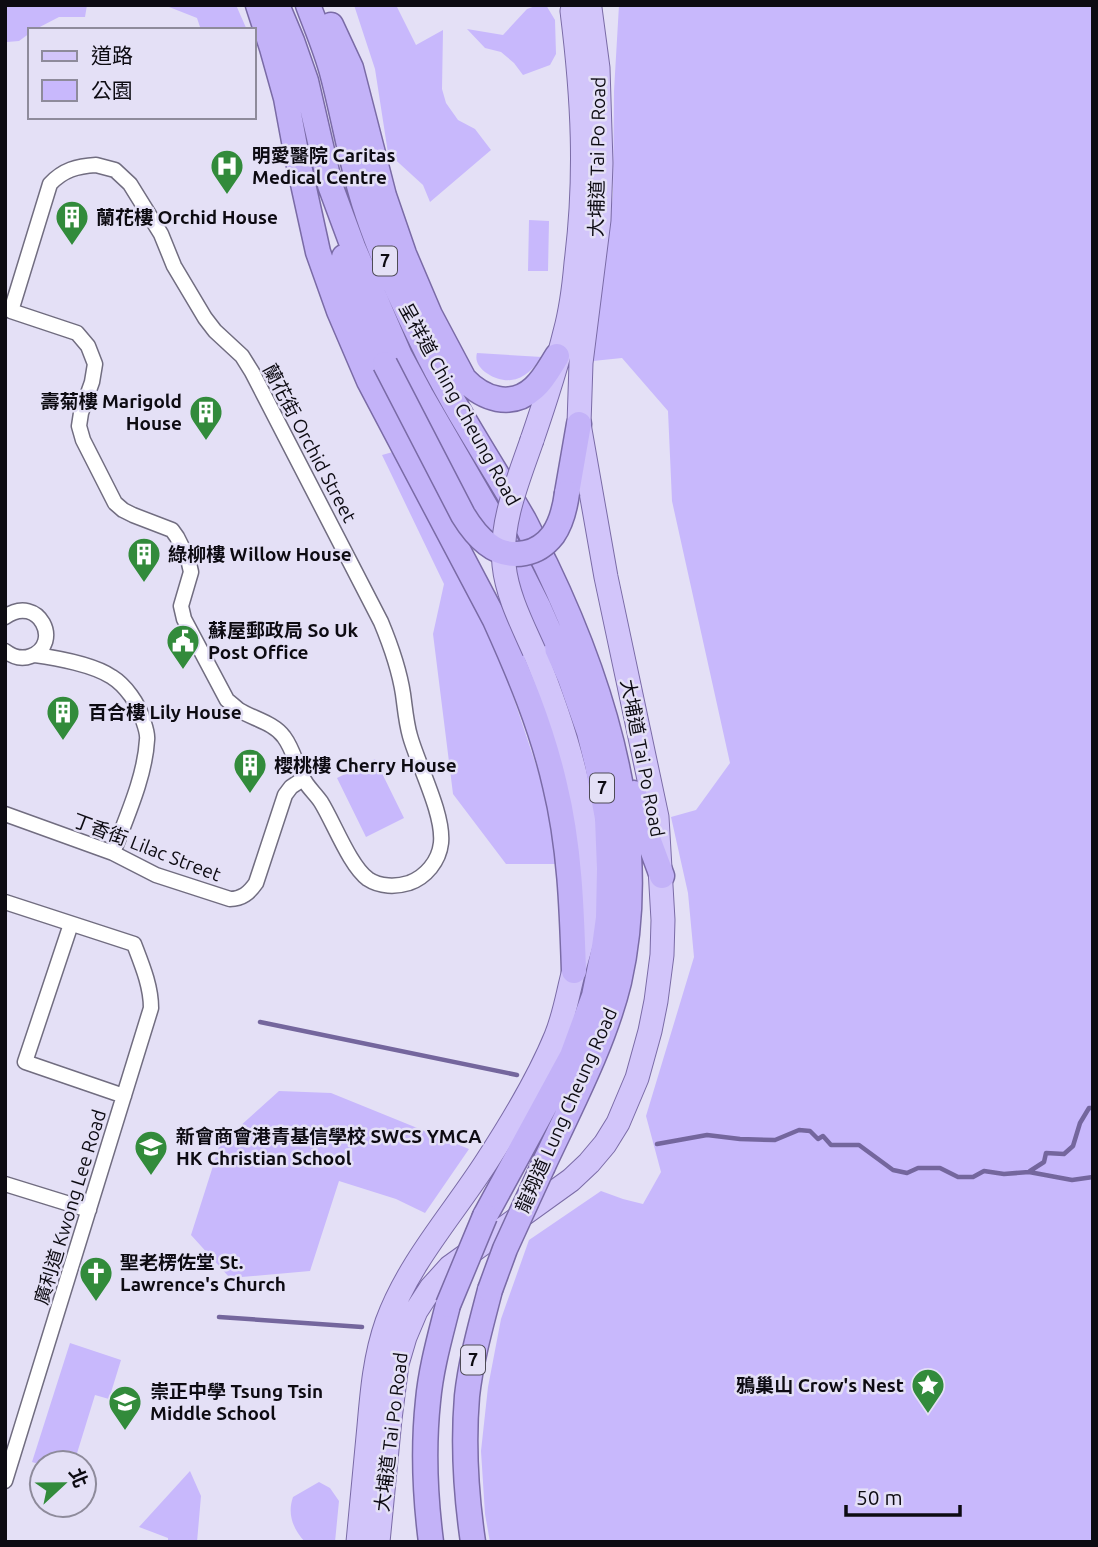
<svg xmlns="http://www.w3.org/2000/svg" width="1098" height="1547" font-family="Ubuntu,'Noto Sans TC',sans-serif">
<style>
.green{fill:#c8b8fc}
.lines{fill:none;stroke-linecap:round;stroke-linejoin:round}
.stream{stroke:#74669d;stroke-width:4.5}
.minor-casing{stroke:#716d80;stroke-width:17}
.primary-casing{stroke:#7a6ba6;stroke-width:25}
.trunk-casing{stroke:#7a6ba6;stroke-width:27}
.minor{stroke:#fff;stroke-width:14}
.primary{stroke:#d2c5fa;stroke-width:23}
.trunk{stroke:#c3b2f8;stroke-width:24}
.primary-bridge-casing{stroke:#7a6ba6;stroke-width:25;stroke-linecap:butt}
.trunk-bridge-casing{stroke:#7a6ba6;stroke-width:27;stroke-linecap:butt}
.primary-bridge{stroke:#d2c5fa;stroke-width:23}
.trunk-bridge{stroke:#c3b2f8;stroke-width:24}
.labels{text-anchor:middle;stroke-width:5;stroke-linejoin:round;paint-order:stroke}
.shield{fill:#e4e0f6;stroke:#4e4b56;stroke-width:2}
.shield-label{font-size:18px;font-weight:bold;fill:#0d0b12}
.poi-label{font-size:19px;font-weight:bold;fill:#0d0b12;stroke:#e4e0f6;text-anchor:start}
.street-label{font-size:19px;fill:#0d0b12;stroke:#e4e0f6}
</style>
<rect width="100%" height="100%" fill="#e4e0f6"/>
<path class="green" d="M5 5H87L85 17H59L34 30H30V33L19 41 7 42 5 41Z
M164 5H236L247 30H201L197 18Z
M354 5H396L416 45 443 30 442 89 446 103 458 120 475 129 491 150 430 202 423 185 388 153 375 69Z
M538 5H546L555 20 556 54 550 65 523 75 514 63 501 52 485 48 467 29 503 35 527 9Z
M619 5H1093V1542H490L485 1514 481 1451 488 1387 501 1319 529 1240 601 1191 623 1199 643 1204 661 1172 646 1116 694 957 688 893 671 817 696 810 730 763 672 501 668 411 622 358 593 361 610 225 613 193 614 91Z
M529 220 549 221 548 271H528Z
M477 353 542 357C535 367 524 379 511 380 497 382 472 369 477 353Z
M400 450 452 554 506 675 540 777 560 864H506L453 794 433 634 444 584 382 455Z
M375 759 404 818 366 837 337 778Z
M279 1091 331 1093 469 1149 425 1213 396 1199 339 1181 310 1271 230 1278 191 1235 220 1144Z
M70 1343 121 1360 109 1399 95 1395 74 1463H42V1465L32 1462Z
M190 1471 201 1496 197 1542H168V1538L139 1527Z
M319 1482 330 1488 339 1501 335 1542H305C293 1529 287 1514 293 1497Z"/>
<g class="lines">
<path class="stream" d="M260 1022 517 1075
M657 1144 707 1135 740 1139 775 1140 799 1130 810 1131 818 1139 823 1136 831 1145H859L893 1170 907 1173 918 1168H940L958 1177H973L984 1171 1004 1174 1029 1172 1072 1180 1093 1177
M1030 1171 1044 1162 1046 1153 1064 1154 1073 1146 1080 1123 1089 1108H1093
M219 1317 362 1327"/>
<defs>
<path id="minor" d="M96 165 115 170 130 184 161 234 174 266 205 318 215 331 242 356 252 372 381 622C391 646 399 668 403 694 405 708 406 722 410 736 418 765 444 814 441 843 439 861 426 877 409 883 396 887 380 887 368 879 350 866 334 823 321 802 315 793 306 786 302 776 296 764 293 749 284 737 274 723 254 719 239 710 235 707 231 703 227 700L184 619 181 606 191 572 188 559 177 537 172 530 133 515 123 510 115 503 83 440 79 426 81 413 92 382 95 364 88 346 77 333 11 311 50 184C63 170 77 166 96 165Z
M5 617C39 593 63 644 31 656 21 660 13 657 5 651
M35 655C57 658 94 665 112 677 125 685 139 704 143 720 145 726 148 734 147 740 145 777 126 818 113 853
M5 814 113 853 156 875 230 899C242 899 249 893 256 883L285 795 291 787 303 779
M5 902 134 944C142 965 151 986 151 1008L5 1481
M71 924 25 1062 124 1096
M5 1184 89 1210"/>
<path id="primary" d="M532 440C544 405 556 369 565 332 571 310 574 286 576 263 587 176 583 99 572 11L574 5
M358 1542C362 1503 365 1465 369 1426 372 1391 375 1356 387 1322 409 1262 453 1214 487 1161 513 1121 538 1080 556 1036 565 1014 568 992 574 970 578 953 585 936 587 918 597 827 568 735 534 651
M378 1542 390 1419 397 1364 405 1337 416 1311 431 1288 450 1267 571 1180 589 1163 605 1144 618 1123 637 1078 650 1031 656 1001 662 955 663 920 657 817 606 577 579 424 581 363 599 220 601 163 598 68 590 8 588 5"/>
<path id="trunk" d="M258 5 272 48 286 98 296 152 318 252 339 311 369 381 495 620C519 673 542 728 555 785 570 846 572 909 574 971
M277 5 292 41 306 81 330 185 353 247 400 356 421 395 502 535 539 608 570 678 589 732 597 764 607 818 609 869 608 918 604 947 594 996 572 1056 485 1216
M308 5C317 29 327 52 333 76 344 118 351 162 364 203 379 251 400 297 422 342 451 403 490 461 524 520 532 535 538 550 546 565 607 692 651 841 619 982 604 1044 570 1108 543 1166
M331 25 351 68 384 196 404 254 430 315 464 379C483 399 511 409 534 388 544 379 550 367 557 356
M344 257 353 295 371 336 385 364
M567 493 579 424
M634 793 643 825 662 876
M431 1542C425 1495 423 1448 428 1401 431 1368 440 1337 448 1305
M473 1542C466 1494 463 1444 467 1396 471 1360 481 1325 490 1290"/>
</defs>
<use href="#minor" class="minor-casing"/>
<use href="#primary" class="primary-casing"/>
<use href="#trunk" class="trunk-casing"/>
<use href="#minor" class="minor"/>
<use href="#primary" class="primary"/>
<use href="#trunk" class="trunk"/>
<defs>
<path id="primary-bridge" d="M532 440C518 481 500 522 504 565 507 595 522 624 534 651"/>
<path id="trunk-bridge" d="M385 364 463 515C477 538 496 559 525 553 536 551 546 544 553 535 562 522 565 508 567 493
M490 1290 505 1249 543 1166
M448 1305 485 1216"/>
</defs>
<use href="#primary-bridge" class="primary-bridge-casing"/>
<use href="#trunk-bridge" class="trunk-bridge-casing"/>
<use href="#primary-bridge" class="primary-bridge"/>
<use href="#trunk-bridge" class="trunk-bridge"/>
</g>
<defs>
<symbol id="hospital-pin" viewBox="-11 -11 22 30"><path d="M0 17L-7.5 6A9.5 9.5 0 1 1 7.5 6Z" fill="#328b3b" stroke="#e4e0f6"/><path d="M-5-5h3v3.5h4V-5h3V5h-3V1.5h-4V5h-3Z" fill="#fff"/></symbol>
<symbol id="building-pin" viewBox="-11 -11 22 30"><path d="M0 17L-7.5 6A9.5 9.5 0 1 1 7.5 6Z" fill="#328b3b" stroke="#e4e0f6"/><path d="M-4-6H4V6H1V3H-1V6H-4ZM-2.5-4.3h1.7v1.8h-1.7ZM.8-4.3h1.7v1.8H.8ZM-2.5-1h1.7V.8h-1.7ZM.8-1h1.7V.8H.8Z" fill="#fff"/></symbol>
<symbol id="civic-pin" viewBox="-11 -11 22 30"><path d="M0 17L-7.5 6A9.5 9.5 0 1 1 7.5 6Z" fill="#328b3b" stroke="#e4e0f6"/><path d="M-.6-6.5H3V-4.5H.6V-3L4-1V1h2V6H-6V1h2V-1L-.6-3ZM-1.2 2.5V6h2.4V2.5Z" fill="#fff"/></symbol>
<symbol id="school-pin" viewBox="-11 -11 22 30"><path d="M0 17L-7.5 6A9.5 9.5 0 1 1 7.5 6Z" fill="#328b3b" stroke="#e4e0f6"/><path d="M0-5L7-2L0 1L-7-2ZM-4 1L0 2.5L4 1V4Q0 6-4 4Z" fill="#fff"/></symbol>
<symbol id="church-pin" viewBox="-11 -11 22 30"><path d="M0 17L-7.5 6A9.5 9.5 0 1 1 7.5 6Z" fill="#328b3b" stroke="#e4e0f6"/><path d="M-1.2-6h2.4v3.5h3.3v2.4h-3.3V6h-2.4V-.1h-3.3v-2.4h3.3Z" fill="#fff"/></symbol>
<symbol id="sight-pin" viewBox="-11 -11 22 30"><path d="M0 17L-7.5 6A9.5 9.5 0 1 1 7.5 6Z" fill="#328b3b" stroke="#e4e0f6"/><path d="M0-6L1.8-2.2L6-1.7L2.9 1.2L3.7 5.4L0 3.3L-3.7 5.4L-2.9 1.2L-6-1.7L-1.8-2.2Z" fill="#fff"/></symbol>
</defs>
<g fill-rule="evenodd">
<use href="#hospital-pin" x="208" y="147" width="38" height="52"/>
<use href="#building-pin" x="53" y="198" width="38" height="52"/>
<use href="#building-pin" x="187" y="393" width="38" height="52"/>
<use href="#building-pin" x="125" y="535" width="38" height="52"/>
<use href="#civic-pin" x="164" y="622" width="38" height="52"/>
<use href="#building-pin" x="44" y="693" width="38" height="52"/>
<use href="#building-pin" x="231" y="746" width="38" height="52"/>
<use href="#school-pin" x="132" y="1128" width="38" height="52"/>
<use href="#church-pin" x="77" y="1254" width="38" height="52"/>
<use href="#sight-pin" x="909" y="1366" width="38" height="52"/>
<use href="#school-pin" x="106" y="1383" width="38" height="52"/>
</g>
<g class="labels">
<g class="shield">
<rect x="373" y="246.5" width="24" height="29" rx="5"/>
<rect x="590" y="773.5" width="24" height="29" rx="5"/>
<rect x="461" y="1345.5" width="24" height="29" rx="5"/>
</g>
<g class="shield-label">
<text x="385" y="267">7</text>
<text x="602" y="794">7</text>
<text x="473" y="1366">7</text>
</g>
<g class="poi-label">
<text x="252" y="162">明愛醫院 Caritas<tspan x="252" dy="22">Medical Centre</tspan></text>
<text x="96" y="224">蘭花樓 Orchid House</text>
<text x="182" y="408" text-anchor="end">壽菊樓 Marigold<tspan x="182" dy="22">House</tspan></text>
<text x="168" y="561">綠柳樓 Willow House</text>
<text x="208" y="637">蘇屋郵政局 So Uk<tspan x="208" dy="22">Post Office</tspan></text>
<text x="88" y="719">百合樓 Lily House</text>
<text x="274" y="772">櫻桃樓 Cherry House</text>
<text x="176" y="1143">新會商會港青基信學校 SWCS YMCA<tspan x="176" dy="22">HK Christian School</tspan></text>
<text x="120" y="1269">聖老楞佐堂 St.<tspan x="120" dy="22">Lawrence's Church</tspan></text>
<text x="904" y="1392" text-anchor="end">鴉巢山 Crow's Nest</text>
<text x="150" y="1398">崇正中學 Tsung Tsin<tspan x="150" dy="22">Middle School</tspan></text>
</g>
<g class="street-label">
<text transform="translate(597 157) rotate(-89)" y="7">大埔道 Tai Po Road</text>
<text transform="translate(460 404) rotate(61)" y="7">呈祥道 Ching Cheung Road</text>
<text transform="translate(310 443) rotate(62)" y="7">蘭花街 Orchid Street</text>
<text transform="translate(643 758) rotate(79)" y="7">大埔道 Tai Po Road</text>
<text transform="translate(147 847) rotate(21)" y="7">丁香街 Lilac Street</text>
<text transform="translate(566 1110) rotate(-66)" y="7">龍翔道 Lung Cheung Road</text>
<text transform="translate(70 1207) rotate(-73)" y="7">廣利道 Kwong Lee Road</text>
<text transform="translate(391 1432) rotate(-83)" y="7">大埔道 Tai Po Road</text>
</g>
</g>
<rect width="1098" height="1547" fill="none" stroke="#0d0b12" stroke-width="14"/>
<rect x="28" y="28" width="228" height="91" fill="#e4e0f6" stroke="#8e8b9b" stroke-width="2"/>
<rect x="42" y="51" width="35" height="10" fill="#d2c5fa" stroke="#8e8b9b" stroke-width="2"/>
<text x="91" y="63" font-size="21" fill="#0d0b12">道路</text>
<rect x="42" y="80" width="35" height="21" fill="#c8b8fc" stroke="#8e8b9b" stroke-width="2"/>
<text x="91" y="98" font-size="21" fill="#0d0b12">公園</text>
<g transform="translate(63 1484) rotate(68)"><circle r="33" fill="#e4e0f6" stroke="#8e8b9b" stroke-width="2"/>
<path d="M0-5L12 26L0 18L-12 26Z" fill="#328b3b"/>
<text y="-10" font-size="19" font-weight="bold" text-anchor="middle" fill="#0d0b12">北</text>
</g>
<path d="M846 1505v10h114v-10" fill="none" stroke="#0d0b12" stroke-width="3.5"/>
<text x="856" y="1505" font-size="21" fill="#0d0b12" stroke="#e4e0f6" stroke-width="5" paint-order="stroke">50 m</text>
</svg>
